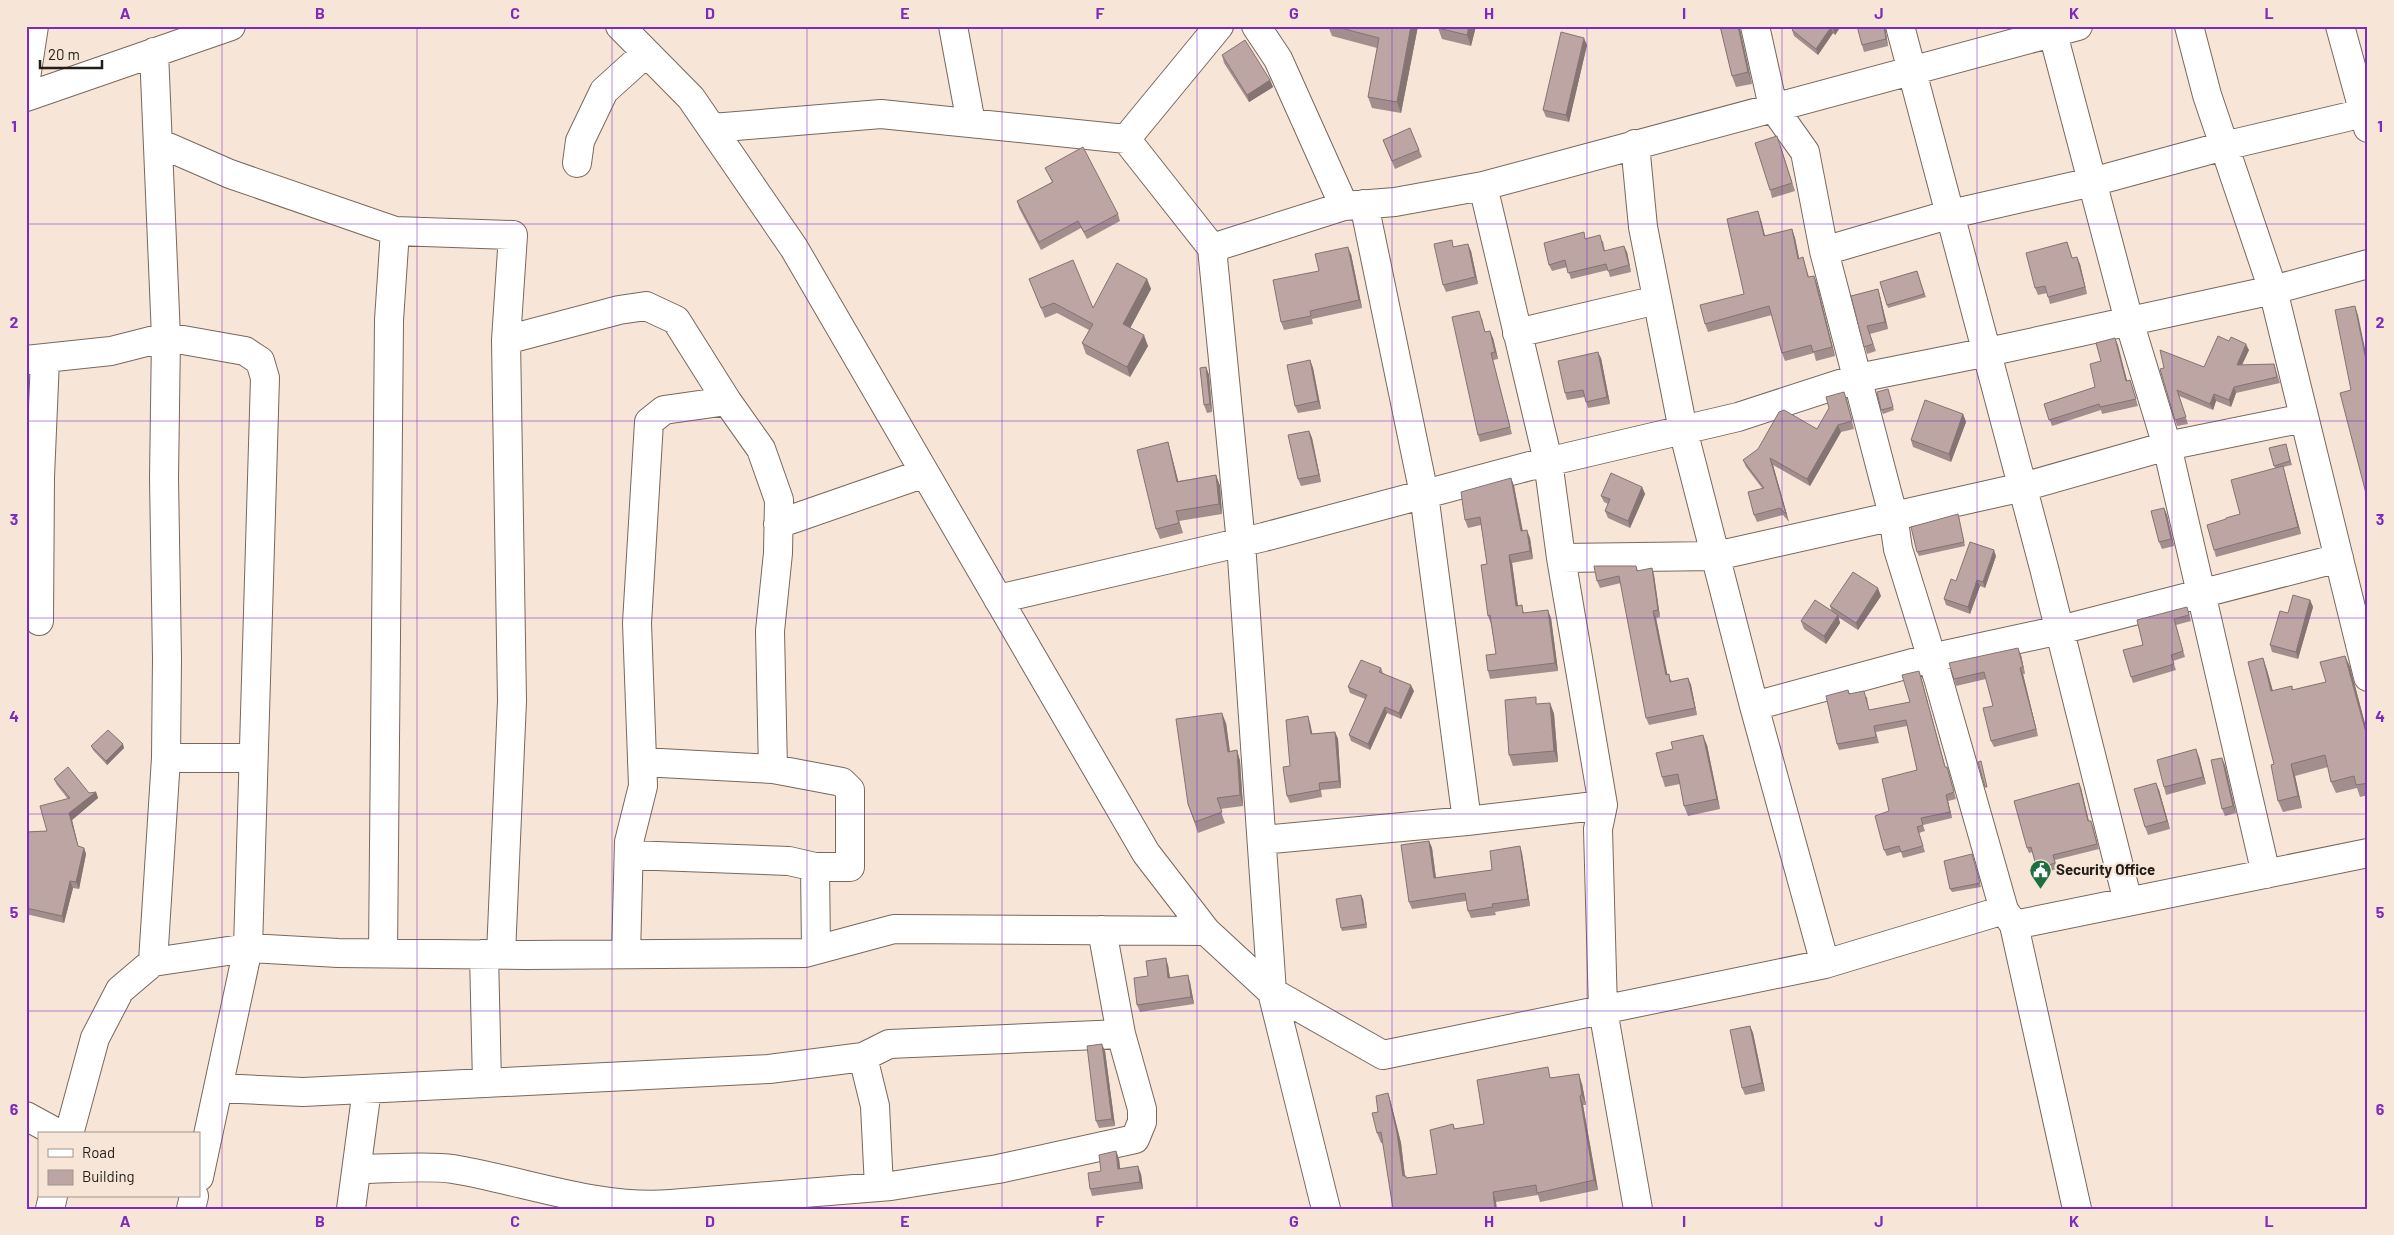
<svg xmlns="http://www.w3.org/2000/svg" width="2394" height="1235" font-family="Barlow,sans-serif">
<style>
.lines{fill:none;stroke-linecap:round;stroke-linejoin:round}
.minor-casing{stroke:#78685d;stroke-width:30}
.minor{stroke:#fff;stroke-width:28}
.wall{fill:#a28e8c}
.shaded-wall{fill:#847472}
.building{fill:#bca5a3;stroke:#847472}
.grid{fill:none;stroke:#7b2cbf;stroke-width:1;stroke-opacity:0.55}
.labels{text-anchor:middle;stroke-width:4.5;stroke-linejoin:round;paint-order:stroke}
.poi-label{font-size:15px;font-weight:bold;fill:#231d18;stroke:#f7e5d8;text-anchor:start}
.neatline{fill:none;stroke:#7b2cbf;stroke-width:2}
.grid-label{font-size:16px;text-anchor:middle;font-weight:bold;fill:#7b2cbf}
</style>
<rect width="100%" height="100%" fill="#f7e5d8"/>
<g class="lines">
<defs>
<path id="minor" d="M620 26 691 98 794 248 1146 853 1206 931 1272 992 1383 1055 1825 964 2004 910 2014 925 2368 853
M953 26 971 123
M1219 26 1126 139 1212 248 1241 543 1272 992 1326 1209
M1256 26 1278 59 1344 206
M1755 26 1773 107 1805 152 1824 251 1893 515 1898 549 1938 678 2004 910
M1900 26 2044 568 2128 902
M2051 26 2129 321 2167 446 2266 874
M2189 26 2207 95 2273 290 2368 677
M2340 26 2368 128
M26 78 34 26
M26 97 231 26
M712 128 881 114 1126 139
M159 143 230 174 395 231 513 235 506 340 512 701 501 954
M1635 144 1643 227 1683 430 1754 706 1825 964
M577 163 580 141 604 91 646 53
M1483 186 1548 461 1561 558 1603 805 1598 829 1603 1010 1638 1209
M1364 204 1424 494 1467 821
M1212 248 1344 206 1395 202 1483 186 2078 26
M1824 251 1951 214 2092 182 2224 146 2368 112
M1517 333 1657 300
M506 340 619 310 646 306 676 320 727 401
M26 360 111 351 166 337 245 351 260 361 265 378 248 948 199 1177
M778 524 925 473
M1561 558 1716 556 2023 487 2167 446 2304 418
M998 599 1264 537 1530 466 1738 417 1858 378 1988 352 2273 290 2368 264
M39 621 40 477 45 359
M1754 706 1931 658 2060 630 2339 558
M166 758H253
M1262 840 1467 821 1603 805
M629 855 789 861 815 867H850V790L842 782 773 769 642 762
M815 867 816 950
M2014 925 2077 1209
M1102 930 1121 1034
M383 953 389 320 395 231
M484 954 487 1083
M626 954 629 842 643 786 637 623 649 422 664 410 727 401 761 449 779 500 778 553 770 631 773 769
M153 962 166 758 167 658 164 478 166 337 154 52
M863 1057 875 1106 879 1187
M219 1088 303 1092 769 1069 863 1057 889 1044 1121 1034 1142 1109V1122L1135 1139 998 1169 891 1186 671 1204C598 1210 525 1181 453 1169 427 1165 385 1169 357 1169
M26 1116 59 1134
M69 1134 95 1038 120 990 153 962 248 948 338 953 526 955 805 953 894 929 1206 931
M50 1209 53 1196
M191 1209 194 1196
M351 1209 367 1089"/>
</defs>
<use href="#minor" class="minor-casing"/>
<use href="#minor" class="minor"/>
</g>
<path class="wall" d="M1328 26H1418L1401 113 1372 108 1368 97 1377 48 1332 36Z
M1476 26 1471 46 1442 39 1438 28Z
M1720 26H1740V29L1752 84 1736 87 1732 76Z
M1841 26 1835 35 1833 33 1818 55 1794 36 1792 30Z
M1885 26 1888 46 1864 52 1862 45Z
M1587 45 1569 122 1546 117 1543 110Z
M1222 55 1270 80 1273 87 1249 102 1224 63Z
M1410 128 1422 157 1395 169 1383 140Z
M1780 144 1795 191 1772 198 1770 190Z
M1045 168 1118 214 1120 221 1087 239 1081 228 1041 250 1019 208 1017 201 1052 182Z
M1761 220 1765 236 1792 229 1795 238 1799 259 1803 257 1809 277 1814 276 1817 284 1835 356 1816 361 1814 353 1785 361 1782 353 1772 315 1708 332 1705 324 1744 294Z
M1586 239 1603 241 1605 251 1627 252 1631 272 1610 277 1608 270 1571 279 1567 267 1552 271 1549 265Z
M2067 242 2072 258 2080 264 2087 294 2050 304 2047 293 2038 295 2035 288Z
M1454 247 1471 251 1478 284 1446 292 1443 285Z
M1351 254 1362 308 1312 319 1313 324 1284 330 1281 322 1319 271Z
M1917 271 1926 297 1888 308 1880 282Z
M1029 279 1093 308 1147 279 1151 289 1130 328 1148 346 1130 377 1086 354 1082 343 1089 330 1057 313 1045 318Z
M1878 289 1880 296 1888 329 1870 334 1876 351 1867 354 1851 296Z
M1482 318 1485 332 1493 338 1498 359 1493 360 1512 434 1480 442 1478 435Z
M2115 338 2127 381 2130 380 2138 406 2102 414 2101 410 2052 426 2044 404 2095 387 2101 361Z
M2249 350 2242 365 2274 364 2280 383 2236 393 2231 407 2216 401 2213 410 2179 396 2188 424 2177 426 2160 369 2204 367Z
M1601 358 1610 404 1588 408 1585 397 1567 400 1565 393Z
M1310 360 1313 368 1321 409 1298 413 1295 406Z
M1206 367 1209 375 1212 412 1207 413 1204 405Z
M1888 389 1894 410 1883 414 1881 410Z
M1844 392 1854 429 1841 432 1810 486 1773 465 1789 522 1783 515 1757 522 1754 515 1762 488 1746 467 1743 460 1758 449 1817 429Z
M1963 414 1966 422 1951 462 1913 447 1911 440Z
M1309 431 1312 438 1321 482 1301 486 1298 479Z
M1168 442 1171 453 1178 481 1216 475 1220 486 1222 514 1179 521 1183 533 1160 539 1156 529Z
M2286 444 2292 465 2283 467 2301 534 2216 557 2214 550 2240 514 2275 468 2269 448Z
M1511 478 1514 486 1523 531 1530 538 1533 559 1512 563 1518 606 1525 613 1551 618 1558 671 1490 679 1488 671 1496 654 1491 624 1488 616 1487 564 1481 525 1468 528 1465 520Z
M1642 487 1645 494 1630 528 1608 518 1605 511 1608 504 1604 502 1601 496Z
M2164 508 2167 515 2174 546 2162 549 2159 542Z
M1959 517 1965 546 1919 556 1917 552Z
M1996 556 1985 588 1980 586 1970 614 1946 605 1944 599Z
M1636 566 1638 571 1652 568 1654 575 1660 617 1656 618 1667 675 1672 681 1688 678 1691 685 1697 715 1649 725 1646 718 1621 583 1600 588 1597 581Z
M1881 596 1858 630 1838 617 1840 623 1826 644 1804 629 1801 621 1832 612 1830 606Z
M2310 600 2313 607 2298 659 2272 652 2270 645 2288 613Z
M2189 613 2191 621 2176 625 2185 657 2173 661 2176 670 2133 683 2131 677 2143 645 2137 620Z
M2021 655 2025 674H2023L2038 736 1994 747 1991 741 1993 706 1986 679 1956 686 1954 679Z
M2345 656 2350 667 2368 735V795L2360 797 2357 788 2336 793 2331 782 2328 767 2295 776 2302 808 2283 812 2278 801 2263 658 2267 670 2273 691 2292 686 2293 690 2326 682Z
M1381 668 1383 673 1414 691 1401 719 1387 713 1370 750 1351 741 1349 735 1365 699 1350 693 1348 687Z
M1921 677 1945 767H1947L1949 773 1956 799 1948 801 1952 818 1923 825 1925 831 1919 833 1925 852 1903 858 1901 852 1887 856 1884 850 1889 811 1917 770 1907 726 1876 732 1879 743 1839 750 1837 744 1848 690 1850 694 1867 697 1869 710 1910 702Z
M1550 703 1554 714 1558 762 1513 766 1509 755Z
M1226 723 1230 751 1237 750 1240 761 1243 806 1220 809 1225 823 1198 833 1188 804Z
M1310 723 1312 734 1335 732 1338 739 1341 788 1321 790 1322 797 1290 803 1287 796 1290 766Z
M1707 745 1720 809 1688 816 1684 806 1680 784 1665 787 1662 777 1673 749Z
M91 746 124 748 107 765 93 750Z
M2199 757 2206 784 2166 795 2164 787Z
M2225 765 2236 813 2225 816 2222 809Z
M54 779 89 793 96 792 98 798 72 820 78 846 84 848 86 854 79 889 73 888 64 923 26 914V832L47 831 68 799 57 785Z
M2081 788 2089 821 2093 826 2099 849 2055 860 2057 869 2039 874 2032 852 2029 853 2027 848Z
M2159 790 2170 829 2148 835 2145 827Z
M1429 841 1432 848 1436 878 1492 870 1522 853 1530 906 1495 912 1496 915 1471 918 1468 911 1466 901 1412 909 1409 902Z
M1973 858 1981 887 1952 892 1950 889Z
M1363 899 1367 928 1342 931 1341 928Z
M1168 965 1170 978 1190 982 1194 1004 1140 1012 1137 1005 1148 976Z
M1750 1026 1753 1033 1765 1091 1745 1095 1742 1088Z
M1105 1051 1115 1126 1099 1128 1096 1121Z
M1552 1077 1582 1084 1586 1105H1583L1598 1190 1540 1202 1538 1195 1496 1202 1393 1209 1383 1143H1381L1377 1133 1378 1112 1388 1093 1391 1103 1401 1143 1405 1176 1406 1178 1437 1174 1453 1124 1455 1129 1484 1124Z
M1116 1151 1119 1159 1120 1169 1141 1174 1143 1189 1092 1196 1090 1189Z"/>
<path class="shaded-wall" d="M1411 26H1418L1401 113 1397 102Z
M1469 26H1476L1471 46 1467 35Z
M1738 26H1740V29L1752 84 1748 72Z
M1835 26H1841L1835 35 1833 29Z
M1884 26H1885L1888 46 1886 39Z
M1831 27 1833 33 1818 55 1816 49Z
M1584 38 1587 45 1569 122 1566 115Z
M1270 80 1273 87 1249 102 1247 95Z
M1758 211 1761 220 1767 244 1764 236Z
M1792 229 1795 238 1801 267 1798 259Z
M1468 244 1471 251 1478 284 1475 277Z
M1624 246 1627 252 1631 272 1629 265Z
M1348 247 1351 254 1362 308 1359 300Z
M2077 257 2080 264 2087 294 2085 287Z
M1814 276 1817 284 1835 356 1832 347Z
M1147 279 1151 289 1127 334 1123 324Z
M1878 289 1880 296 1888 329 1885 322Z
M2355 306 2358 315 2368 363V370Z
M1490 331 1493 338 1498 359 1495 352Z
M1144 335 1148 346 1130 377 1127 367Z
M2115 338 2118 345 2129 388 2126 381Z
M2246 344 2249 350 2239 371 2237 365Z
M1598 352 1601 358 1610 404 1607 397Z
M1310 360 1313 368 1321 409 1318 401Z
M1206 367 1209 375 1212 412 1210 404Z
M2234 387 2236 393 2231 407 2229 400Z
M1844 392 1847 400 1854 429 1852 421Z
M2214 394 2216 401 2213 410 2210 404Z
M1963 414 1966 422 1951 462 1949 454Z
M1838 425 1841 432 1810 486 1807 479Z
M1309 431 1312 438 1321 482 1319 475Z
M1168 442 1171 453 1181 492 1177 482Z
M1770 458 1773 465 1789 522 1786 514Z
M2283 466 2285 473 2301 534 2298 527Z
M1216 475 1220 486 1222 514 1219 504Z
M1511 478 1514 486 1524 539 1521 531Z
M1642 487 1645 494 1630 528 1628 521Z
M2164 508 2167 515 2174 546 2171 539Z
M1176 511 1179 521 1183 533 1179 523Z
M1527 530 1530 538 1533 559 1530 551Z
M1994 550 1996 556 1985 588 1983 582Z
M1509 555 1512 563 1519 614 1516 606Z
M1652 568 1654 575 1660 617 1658 610Z
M1977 580 1980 586 1970 614 1968 607Z
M1878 588 1881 596 1858 630 1856 623Z
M2310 600 2313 607 2298 659 2296 652Z
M1548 610 1551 618 1558 671 1555 663Z
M1653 611 1656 618 1669 682 1666 675Z
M1838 615 1840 623 1826 644 1824 636Z
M2018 648 2021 655 2025 674 2023 667Z
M2345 656 2350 667 2368 735V740Z
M2263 658 2267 670 2276 703 2271 691Z
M2020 668 2023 674 2038 736 2036 729Z
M1919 671 1921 677 1947 773 1945 767Z
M1688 678 1691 685 1697 715 1695 708Z
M1411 685 1414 691 1401 719 1399 713Z
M1550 703 1554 714 1558 762 1554 751Z
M1385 707 1387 713 1370 750 1368 744Z
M1222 713 1226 723 1231 762 1228 752Z
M1308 716 1310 723 1314 741 1311 734Z
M1335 732 1338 739 1341 788 1339 781Z
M1703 735 1707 745 1720 809 1717 799Z
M123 744 124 748 107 765 106 761Z
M2196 749 2199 757 2206 784 2203 777Z
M1237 750 1240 761 1243 806 1240 795Z
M2222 758 2225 765 2236 813 2233 806Z
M2291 764 2295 776 2302 808 2298 796Z
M2079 783 2081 788 2090 827 2088 821Z
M2156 783 2159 790 2170 829 2167 821Z
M96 792 98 798 72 820 80 853 69 813Z
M1946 795 1948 801 1952 818 1950 812Z
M1429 841 1432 848 1437 886 1434 878Z
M1520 846 1522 853 1530 906 1528 899Z
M84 848 86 854 79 889 76 882Z
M70 881 73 888 64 923 62 916Z
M1361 895 1363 899 1367 928 1366 924Z
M1166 958 1168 965 1171 985 1168 978Z
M1188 975 1190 982 1194 1004 1191 997Z
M1750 1026 1753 1033 1765 1091 1762 1083Z
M1102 1044 1105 1051 1115 1126 1112 1119Z
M1579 1074 1582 1084 1586 1105 1582 1095Z
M1388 1093 1391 1103 1401 1143 1406 1186 1403 1176Z
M1580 1096 1583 1105 1598 1190 1594 1180Z
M1116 1151 1119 1159 1121 1176 1118 1169Z
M1138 1166 1141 1174 1143 1189 1140 1182Z
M1493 1192 1496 1202 1497 1209H1495Z"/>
<path class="building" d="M1333 26H1411L1397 102 1368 97 1379 38Z
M1439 26H1469L1467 35 1438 28Z
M1720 26H1738L1748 72 1732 76Z
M1795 26H1835L1833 29 1831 27 1816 49 1792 30Z
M1857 26H1884L1886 39 1862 45Z
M1561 32 1584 38 1566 115 1543 110Z
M1245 40 1270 80 1247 95 1222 55Z
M1410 128 1419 150 1392 161 1383 140Z
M1777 136 1792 183 1770 190 1755 143Z
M1083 147 1118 214 1084 232 1078 221 1039 242 1017 201 1053 182 1045 168Z
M1758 211 1764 236 1792 229 1798 259 1803 257 1808 277 1814 276 1832 347 1813 352 1811 345 1782 353 1769 306 1705 324 1700 305 1744 294 1727 219Z
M1584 232 1585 239 1600 235 1604 251 1624 246 1629 265 1608 271 1606 264 1568 273 1565 260 1549 265 1544 243Z
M1452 240 1453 247 1468 244 1475 277 1443 285 1434 244Z
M2067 242 2072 258 2077 257 2085 287 2048 297 2045 286 2035 288 2026 253Z
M1348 247 1359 300 1310 311 1311 316 1281 322 1273 280 1319 271 1315 254Z
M1073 260 1093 308 1117 263 1147 279 1123 324 1144 335 1127 367 1082 343 1093 324 1054 303 1041 308 1029 279Z
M1917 271 1924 294 1887 305 1880 282Z
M1878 289 1885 322 1867 326 1873 344 1864 347 1851 296Z
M2355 306 2368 370V501L2340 393 2351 390 2335 310Z
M1479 311 1485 332 1490 331 1495 352 1491 353 1510 427 1478 435 1452 317Z
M2218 336 2229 341 2231 337 2246 344 2237 365 2274 364 2277 377 2234 387 2229 400 2214 394 2210 404 2177 390 2186 417 2175 420 2160 369 2164 368 2160 350 2204 367Z
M2115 338 2126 381 2130 380 2136 399 2100 407 2099 404 2049 420 2044 404 2095 387 2090 364 2101 361 2096 343Z
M1598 352 1607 397 1586 402 1583 390 1565 393 1558 361Z
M1310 360 1318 401 1295 406 1287 365Z
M1206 367 1210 404 1204 405 1200 368Z
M1888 389 1893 407 1881 410 1877 392Z
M1844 392 1852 421 1838 425 1807 479 1770 458 1786 514 1780 508 1754 515 1748 492 1764 488 1743 460 1758 449 1779 412 1784 410 1817 429 1829 408 1826 397Z
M1925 400 1963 414 1949 454 1911 440Z
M1309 431 1319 475 1298 479 1288 435Z
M1168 442 1177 482 1216 475 1219 504 1176 511 1179 523 1156 529 1137 450Z
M2286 444 2290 461 2274 466 2269 448Z
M2283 466 2298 527 2214 550 2207 525 2226 519V518L2240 514 2231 480Z
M1611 473 1642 487 1628 521 1605 511 1610 499 1601 496Z
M1511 478 1521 531 1527 530 1530 551 1509 555 1516 606 1522 605 1523 613 1548 610 1555 663 1488 671 1486 655 1496 654 1490 615 1488 616 1481 565 1487 564 1480 517 1465 520 1461 492Z
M2164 508 2171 539 2159 542 2151 511Z
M1958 514 1964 542 1917 552 1911 527Z
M1970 542 1994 550 1983 582 1977 580 1968 607 1944 599 1951 579 1956 581Z
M1594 566H1636L1637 571 1652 568 1658 610 1653 611 1666 675 1669 674 1670 682 1688 678 1695 708 1646 718 1619 576 1597 581Z
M1853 572 1878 588 1856 623 1830 606Z
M2293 595 2310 600 2296 652 2270 645 2280 611 2288 613Z
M1815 600 1838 615 1824 636 1801 621Z
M2187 607 2189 615 2174 619 2183 651 2171 655 2174 664 2131 677 2123 650 2143 645 2137 620Z
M2018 648 2023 667 2020 668 2036 729 1991 741 1983 708 1993 706 1984 672 1954 679 1949 663Z
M2345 656 2368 740V783L2356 785 2354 776 2331 782 2325 755 2291 764 2298 796 2278 801 2271 765 2274 764 2248 662 2263 658 2271 691 2292 686V690L2326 682 2320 662Z
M1361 660 1381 668 1379 672 1411 685 1399 713 1385 707 1368 744 1349 735 1367 695 1348 687Z
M1919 671 1945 767H1947L1954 792 1946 795 1950 812 1921 818 1923 825 1917 827 1923 846 1901 852 1899 846 1884 850 1875 816 1889 811 1882 779 1917 770 1906 720 1874 726 1876 737 1837 744 1826 696 1848 690 1849 694 1864 691 1869 710 1910 702 1902 675Z
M1536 697V704L1550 703 1554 751 1509 755 1505 700Z
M1222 713 1228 752 1237 750 1240 795 1217 798 1222 812 1195 822 1188 804 1176 719Z
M1308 716 1311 734 1335 732 1339 781 1319 783 1320 790 1287 796 1283 767 1290 766 1286 720Z
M108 730 123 744 106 761 91 746Z
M1703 735 1717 799 1684 806 1678 774 1662 777 1656 753 1673 749 1671 742Z
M2196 749 2203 777 2164 787 2157 760Z
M2222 758 2233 806 2222 809 2211 760Z
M1981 761 1987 787H1985L1978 762Z
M68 767 89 793 96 792 69 813 78 846 84 848 76 882 70 881 62 916 26 908V832L47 831 40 806 70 798 54 779Z
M2079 783 2088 821H2091L2097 844 2053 855 2055 863 2037 869 2031 847 2027 848 2014 801Z
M2156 783 2167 821 2145 827 2134 789Z
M1429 841 1434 878 1492 870 1490 851 1520 846 1528 899 1492 904 1493 907 1468 911 1465 893 1409 902 1401 845Z
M1972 854 1980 883 1950 889 1944 861Z
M1361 895 1366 924 1341 928 1336 899Z
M1166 958 1168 978 1188 975 1191 997 1137 1005 1134 978 1148 976 1146 961Z
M1750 1026 1762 1083 1742 1088 1730 1030Z
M1102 1044 1112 1119 1096 1121 1087 1046Z
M1548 1067 1550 1078 1579 1074 1582 1095 1580 1096 1594 1180 1537 1193 1536 1185 1493 1192 1495 1209H1393L1381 1132 1377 1133 1372 1113 1378 1112 1376 1096 1388 1093 1397 1133 1403 1176H1406V1178L1437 1174 1430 1130 1453 1124 1454 1129 1484 1124 1477 1080Z
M1116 1151 1118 1169 1138 1166 1140 1182 1090 1189 1088 1173 1101 1171 1099 1155Z"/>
<path class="grid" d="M222 26V1209M417 26V1209M612 26V1209M807 26V1209M1002 26V1209M1197 26V1209M1392 26V1209M1587 26V1209M1782 26V1209M1977 26V1209M2172 26V1209M26 224H2368M26 421H2368M26 618H2368M26 814H2368M26 1011H2368"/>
<defs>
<symbol id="civic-pin" viewBox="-11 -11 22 30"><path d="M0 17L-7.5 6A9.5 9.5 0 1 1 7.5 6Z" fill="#1d6f40" stroke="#f7e5d8"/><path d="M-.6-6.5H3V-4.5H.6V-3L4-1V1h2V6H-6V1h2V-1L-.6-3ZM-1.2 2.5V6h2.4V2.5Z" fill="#fff"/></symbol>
</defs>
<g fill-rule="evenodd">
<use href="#civic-pin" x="2028" y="858" width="25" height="34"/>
</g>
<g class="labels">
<g class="poi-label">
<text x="2056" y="875">Security Office</text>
</g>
</g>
<rect width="2394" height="1235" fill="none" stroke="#f7e5d8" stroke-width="55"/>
<rect x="38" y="1132" width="162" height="65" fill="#f7e5d8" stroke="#a2958b"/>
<rect x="48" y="1149" width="25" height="8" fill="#ffffff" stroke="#a2958b"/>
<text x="82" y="1158" font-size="15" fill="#231d18">Road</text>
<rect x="48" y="1170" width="25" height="15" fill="#bca5a3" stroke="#a2958b"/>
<text x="82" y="1182" font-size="15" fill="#231d18">Building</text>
<path d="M40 60v8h62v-8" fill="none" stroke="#231d18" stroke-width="2.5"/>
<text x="48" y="60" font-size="15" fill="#231d18" stroke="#f7e5d8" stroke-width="4" paint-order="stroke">20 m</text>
<rect x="28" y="28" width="2338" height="1180" class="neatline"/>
<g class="grid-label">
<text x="125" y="19">A</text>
<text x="320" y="19">B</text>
<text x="515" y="19">C</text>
<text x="710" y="19">D</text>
<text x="905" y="19">E</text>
<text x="1100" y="19">F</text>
<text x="1294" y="19">G</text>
<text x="1489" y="19">H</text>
<text x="1684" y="19">I</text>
<text x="1879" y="19">J</text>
<text x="2074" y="19">K</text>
<text x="2269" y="19">L</text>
<text x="14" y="132">1</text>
<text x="2380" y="132">1</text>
<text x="14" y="328">2</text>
<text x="2380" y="328">2</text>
<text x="14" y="525">3</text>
<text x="2380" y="525">3</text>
<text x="14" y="722">4</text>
<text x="2380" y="722">4</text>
<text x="14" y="918">5</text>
<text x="2380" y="918">5</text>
<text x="14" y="1115">6</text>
<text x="2380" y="1115">6</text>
<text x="125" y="1227">A</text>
<text x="320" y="1227">B</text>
<text x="515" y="1227">C</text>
<text x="710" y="1227">D</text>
<text x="905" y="1227">E</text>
<text x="1100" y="1227">F</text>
<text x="1294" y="1227">G</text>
<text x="1489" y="1227">H</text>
<text x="1684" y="1227">I</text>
<text x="1879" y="1227">J</text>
<text x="2074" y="1227">K</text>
<text x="2269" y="1227">L</text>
</g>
</svg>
